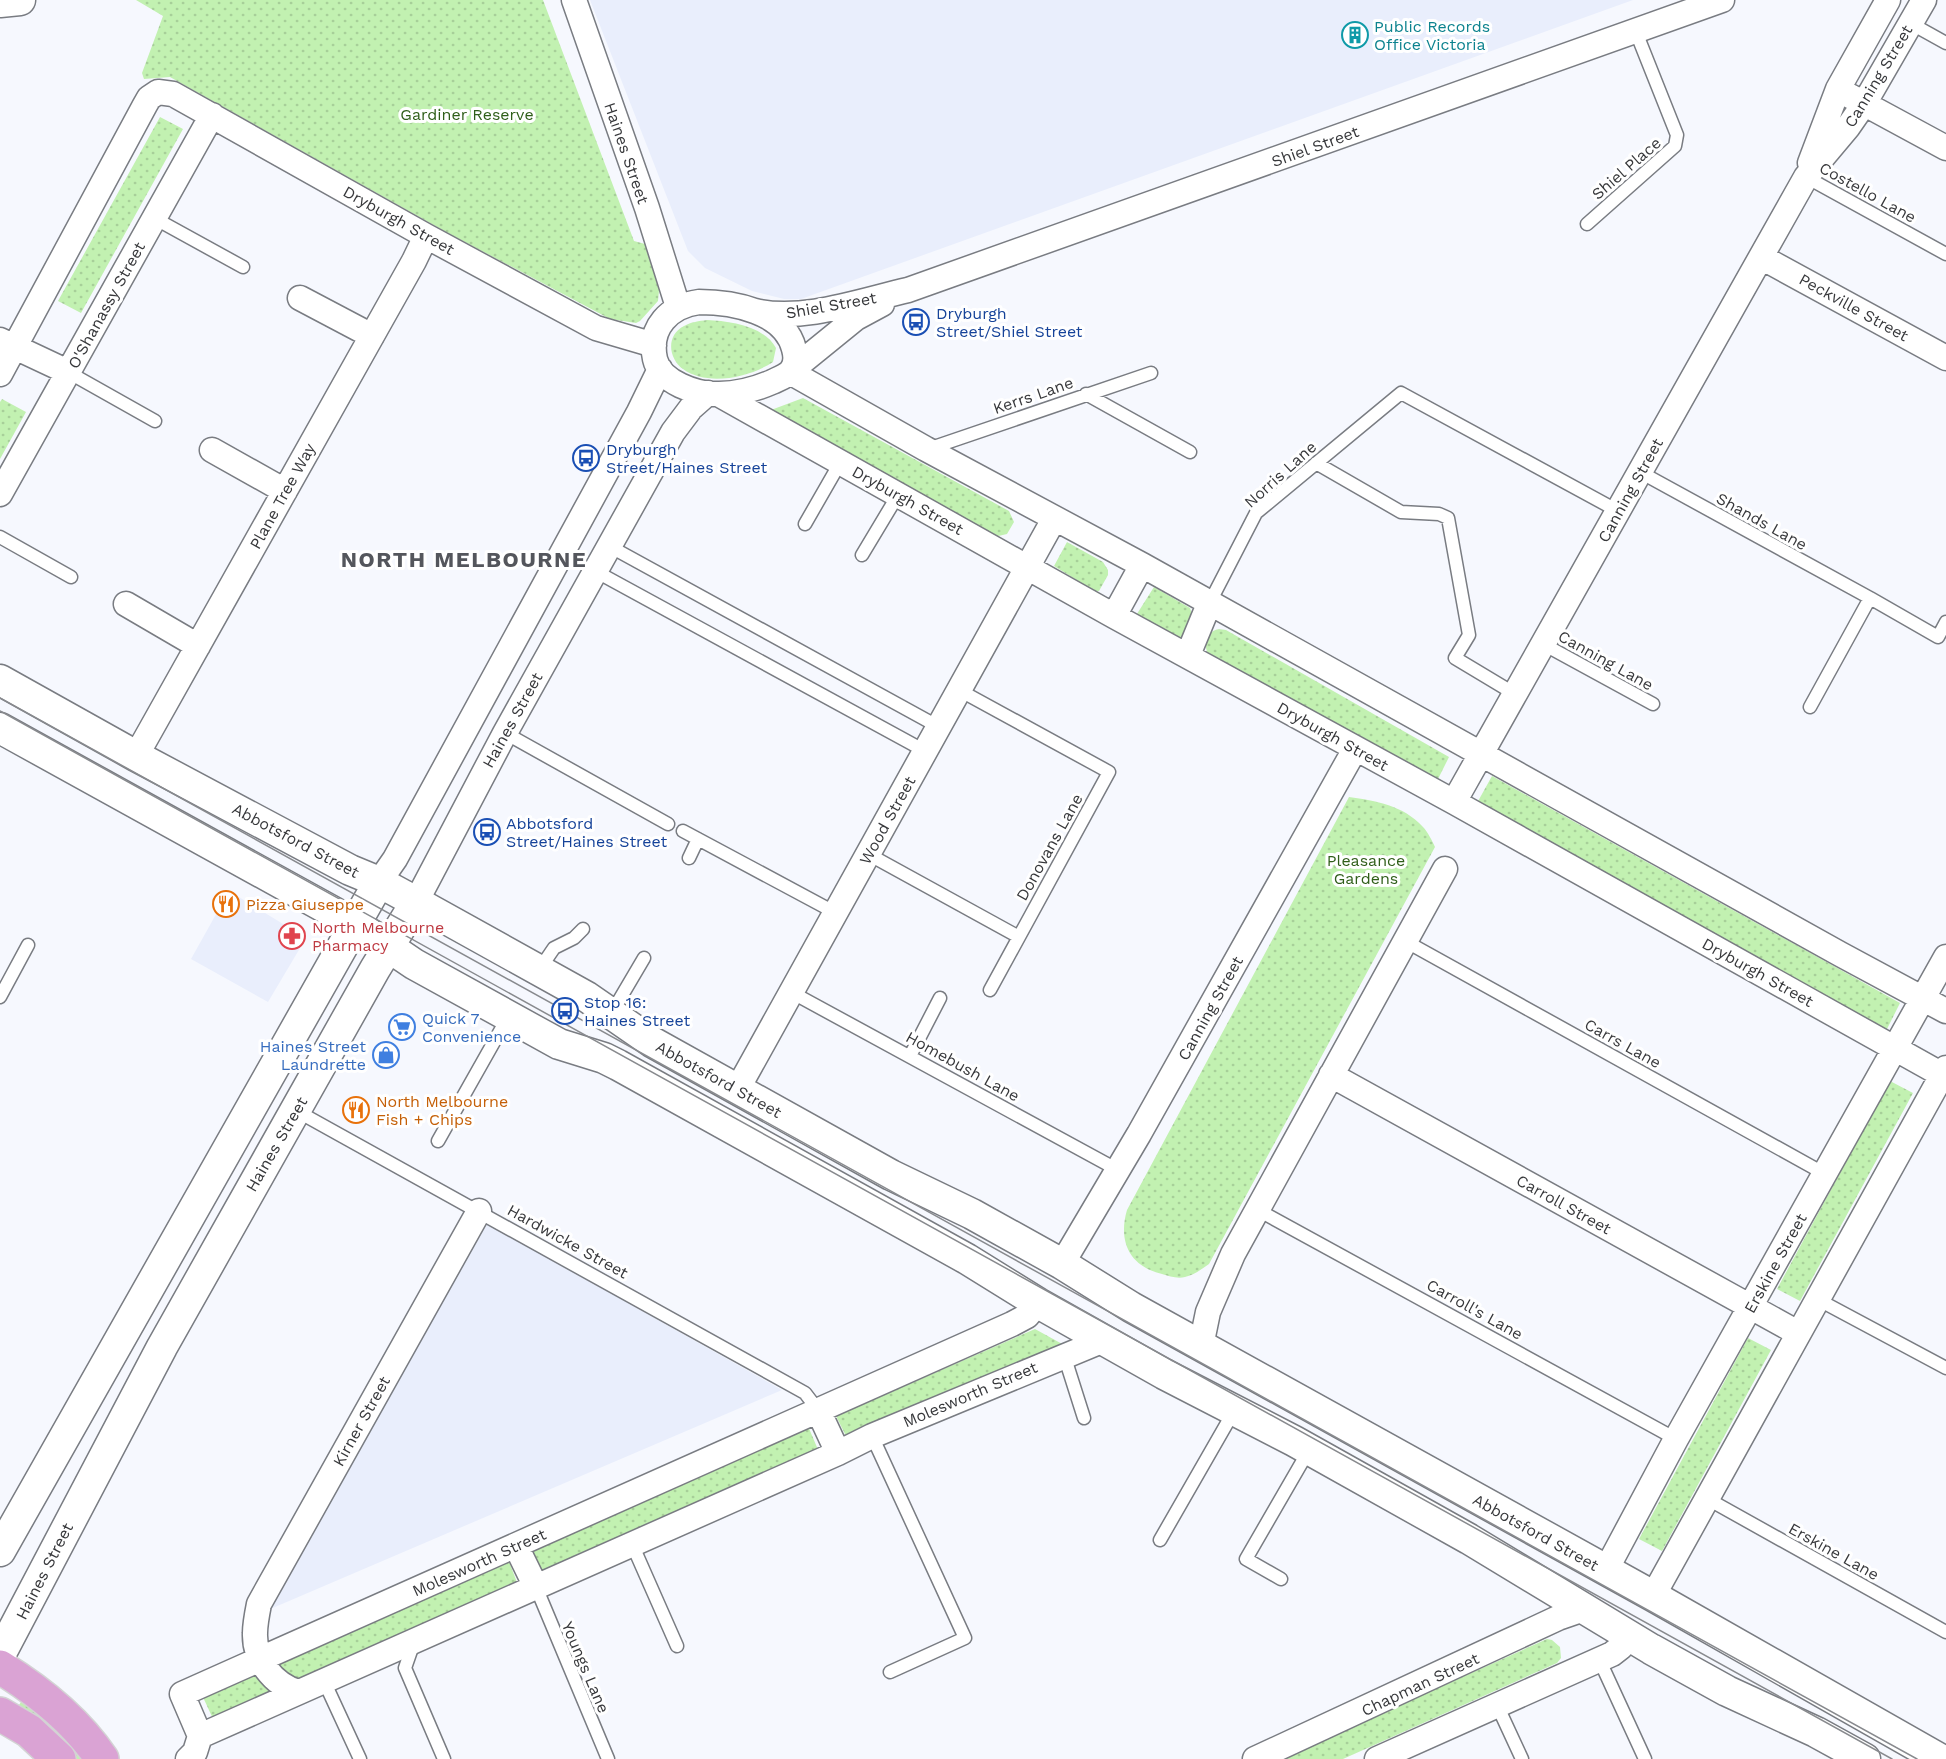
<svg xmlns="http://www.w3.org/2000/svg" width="1946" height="1759" font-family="'Work Sans',sans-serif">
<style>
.built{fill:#e9eefc}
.grass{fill:url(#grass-dots)}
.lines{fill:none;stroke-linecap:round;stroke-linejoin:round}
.service-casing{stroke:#797c82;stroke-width:15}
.minor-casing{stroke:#797c82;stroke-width:27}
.tertiary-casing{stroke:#797c82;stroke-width:33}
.trunk-casing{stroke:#d3d3d4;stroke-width:36}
.service{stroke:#fff;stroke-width:12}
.minor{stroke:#fff;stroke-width:24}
.tertiary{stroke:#fff;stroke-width:30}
.trunk{stroke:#daa3d4;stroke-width:33}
.tram{stroke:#888a8e;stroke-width:1.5}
.labels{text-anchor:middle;stroke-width:6;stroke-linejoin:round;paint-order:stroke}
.culture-label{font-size:16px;fill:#0d838f;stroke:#fff;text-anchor:start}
.street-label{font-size:16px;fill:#37383b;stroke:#fff}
.park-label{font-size:16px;fill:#2f5e19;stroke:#fff}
.transit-label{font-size:16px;fill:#164399;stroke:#fff;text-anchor:start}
.food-label{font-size:16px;fill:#c56008;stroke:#fff;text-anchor:start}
.health-label{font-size:16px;fill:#be3a42;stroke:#fff;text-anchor:start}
.shop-label{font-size:16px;fill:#366cbe;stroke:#fff;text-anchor:start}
.district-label{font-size:22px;font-weight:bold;letter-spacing:1.5px;fill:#54565c;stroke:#fff}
</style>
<defs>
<pattern id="grass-dots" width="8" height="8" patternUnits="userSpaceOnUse" patternTransform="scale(1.5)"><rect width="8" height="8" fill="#c2f1b1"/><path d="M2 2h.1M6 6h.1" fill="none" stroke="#a7cf99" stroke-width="1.8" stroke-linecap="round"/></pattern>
</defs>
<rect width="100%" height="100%" fill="#f6f8fe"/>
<path class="built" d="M590 0H1633L801 299H784L752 291 705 268 688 251Z
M229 891 306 938 268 1002 191 959Z
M484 1222 782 1390 268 1610Z"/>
<path class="grass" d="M136 0H543L634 241 645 244 659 290 658 301 640 321 636 323 610 319 448 233 170 77 144 79 142 73 163 16Z
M160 117 183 129 81 313 58 301Z
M707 320C730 321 764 326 776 348L773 362C750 377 708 387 683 369 668 358 666 335 684 326 691 322 699 321 707 320Z
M803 398 1009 511 1014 522 1007 534 994 537 771 410Z
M2 399 26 412 0 459V402Z
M1067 542 1103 562 1108 570V575L1099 591 1096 592 1054 566Z
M1154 587 1190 608 1195 623 1188 635 1173 639 1135 617Z
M1219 629 1226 630 1449 757 1437 781 1208 654C1203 644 1207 631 1219 629Z
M1492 776 1900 1003 1885 1033 1477 803Z
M1349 797C1376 801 1403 805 1423 827 1428 832 1432 841 1435 847L1209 1264C1202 1269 1194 1275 1185 1277 1177 1279 1169 1276 1162 1274 1129 1266 1118 1241 1127 1210Z
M1890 1081 1913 1093 1800 1301 1777 1289Z
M1035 1329 1064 1345 846 1436 836 1416Z
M1748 1338 1771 1350 1662 1551 1639 1539Z
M808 1426 819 1452 540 1574 530 1550Z
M508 1559 518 1585 214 1721 202 1695Z
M1547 1639 1552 1640 1560 1647 1561 1658 1557 1663 1343 1759H1279Z
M21 1702 47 1719 85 1759H76L17 1708Z"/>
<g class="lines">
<defs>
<path id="service" d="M1910 23 1946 43
M1806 177 1946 254
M154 218 243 267
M1587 224 1675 146 1677 135 1636 32
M68 372 155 421
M1086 394 1190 452
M928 449 1151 373
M1316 463 1401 512 1439 514 1448 518 1469 635 1455 658 1515 694
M1640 472 1870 598 1810 707
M805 524 840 463
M0 537 71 577
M609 546 939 727
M862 555 898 495
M595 571 925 751
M1870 598 1938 637 1946 622
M1209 604 1256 513 1401 393 1618 511
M1543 644 1653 704
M959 690 1109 772 990 990
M505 733 668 824
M683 831 836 913
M868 854 1019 937
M689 858 698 839
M1405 941 1825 1174
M539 970 554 948 574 938 583 929
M791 992 1118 1170
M0 997 28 945
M611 1014 644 958
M910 1056 940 998
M295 1110 805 1393 818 1410
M438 1141 508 1017
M1258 1210 1676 1439
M1817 1299 1946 1368
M1064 1355 1084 1418
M872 1436 965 1638 890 1672
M1706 1498 1946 1632
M1160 1540 1234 1411
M632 1544 677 1646
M1281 1579 1246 1559 1309 1450
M536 1587 608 1759
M414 1642 405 1668 444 1759
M1599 1659 1645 1759
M324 1681 360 1759
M1497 1705 1522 1759"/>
<path id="minor" d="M574 0 647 208 678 307
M1850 96 1946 148
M1810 163 1838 89 1888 0
M1761 257 1946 358
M300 298 372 336
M699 302C732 302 785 311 794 349 796 356 796 365 791 371 787 376 778 379 772 382 756 389 736 394 719 394 697 395 660 382 655 359 648 327 670 306 699 302Z
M755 311C803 322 860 301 908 290L1722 0
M0 340 68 372
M792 370 856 318 882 304
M790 372 926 449 1142 565 1840 954 1946 1011
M0 374 145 105 149 98 158 92 173 94 426 236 596 328 654 345
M720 395 1114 616 1454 802 1946 1077
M212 450 285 491
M0 494 212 115
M126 604 198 646
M1114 616 1142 565
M1188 655 1209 604
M136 756 414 261 426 236
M1454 802 1806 177 1848 127 1864 104 1924 0
M379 882 395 859 639 412 660 369
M416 902 505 733 673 432 691 408 708 393
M1331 1075 1798 1333
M737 1090 1054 519
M1062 1264 1139 1134 1355 749
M1201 1346 1208 1312 1233 1254 1445 869
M818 1410 838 1453
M516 1546 536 1587
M1606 1570 1676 1439 1946 957
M1653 1596 1946 1068
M298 1692C273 1684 254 1660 255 1633 255 1624 257 1614 259 1604L479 1211
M200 1736 182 1694 1012 1324 1027 1316 1038 1303
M188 1759 195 1752 200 1736 838 1453 872 1436 1104 1340
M1255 1759 1558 1618 1584 1609
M1377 1759 1612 1654 1621 1647 1630 1637"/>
<path id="tertiary" d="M0 2 20 0
M0 680 136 756 350 870 379 882 416 902 587 997 652 1042 891 1175 972 1214 1062 1264 1131 1307 1653 1596 1940 1759
M0 728 355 924 414 964 559 1044 604 1058 618 1065 967 1259 1038 1303 1164 1374 1294 1441 1469 1539 1651 1649 1727 1691 1816 1732 1865 1759
M0 1551 379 882
M0 1655 162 1347 375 969 416 902"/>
<path id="trunk" d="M0 1667C39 1691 76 1720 102 1759
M0 1714 29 1731 59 1759"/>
</defs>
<use href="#service" class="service-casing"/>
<use href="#minor" class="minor-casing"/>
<use href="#tertiary" class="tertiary-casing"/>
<use href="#trunk" class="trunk-casing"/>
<use href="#service" class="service"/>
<use href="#minor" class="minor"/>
<use href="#tertiary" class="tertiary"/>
<use href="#trunk" class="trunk"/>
<path class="tram" d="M0 698 1917 1759
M0 711 1892 1759"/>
</g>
<defs>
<symbol id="building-ring" viewBox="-11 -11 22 22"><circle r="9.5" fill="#fff" stroke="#0f9aa8" stroke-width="1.5"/><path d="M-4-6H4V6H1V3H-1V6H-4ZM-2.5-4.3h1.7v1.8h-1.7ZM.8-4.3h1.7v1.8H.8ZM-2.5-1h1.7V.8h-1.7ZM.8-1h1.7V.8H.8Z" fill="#0f9aa8"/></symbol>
<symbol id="bus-ring" viewBox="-11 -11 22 22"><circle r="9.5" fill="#fff" stroke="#1a4fb4" stroke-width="1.5"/><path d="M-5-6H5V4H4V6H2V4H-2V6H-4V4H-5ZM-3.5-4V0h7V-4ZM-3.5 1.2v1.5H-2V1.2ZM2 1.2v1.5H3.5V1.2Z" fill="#1a4fb4"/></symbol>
<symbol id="restaurant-ring" viewBox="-11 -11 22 22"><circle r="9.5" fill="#fff" stroke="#e8710a" stroke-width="1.5"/><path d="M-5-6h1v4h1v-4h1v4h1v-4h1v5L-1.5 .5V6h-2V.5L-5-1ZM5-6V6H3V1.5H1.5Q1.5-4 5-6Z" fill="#e8710a"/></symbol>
<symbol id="pharmacy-ring" viewBox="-11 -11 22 22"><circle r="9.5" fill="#fff" stroke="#e0444e" stroke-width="1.5"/><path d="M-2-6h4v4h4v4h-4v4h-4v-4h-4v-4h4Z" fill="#e0444e"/></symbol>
<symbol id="supermarket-ring" viewBox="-11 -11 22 22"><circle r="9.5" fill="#fff" stroke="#3f7fe0" stroke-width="1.5"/><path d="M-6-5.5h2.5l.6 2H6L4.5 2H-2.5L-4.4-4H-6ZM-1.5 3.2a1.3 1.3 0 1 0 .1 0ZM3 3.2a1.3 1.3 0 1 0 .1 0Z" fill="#3f7fe0"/></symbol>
<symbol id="shop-ring" viewBox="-11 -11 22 22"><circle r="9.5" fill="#fff" stroke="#3f7fe0" stroke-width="1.5"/><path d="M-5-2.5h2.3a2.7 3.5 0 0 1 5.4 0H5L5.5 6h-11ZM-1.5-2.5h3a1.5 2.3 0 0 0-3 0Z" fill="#3f7fe0"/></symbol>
</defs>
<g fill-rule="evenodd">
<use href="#building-ring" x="1340" y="20" width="30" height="30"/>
<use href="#bus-ring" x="901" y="307" width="30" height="30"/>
<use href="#bus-ring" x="571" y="443" width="30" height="30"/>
<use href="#bus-ring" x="472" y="817" width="30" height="30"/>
<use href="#restaurant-ring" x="211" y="889" width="30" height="30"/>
<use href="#pharmacy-ring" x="277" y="921" width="30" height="30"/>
<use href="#bus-ring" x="550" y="996" width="30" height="30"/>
<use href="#supermarket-ring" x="387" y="1012" width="30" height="30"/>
<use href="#shop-ring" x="371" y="1040" width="30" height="30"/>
<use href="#restaurant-ring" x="341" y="1095" width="30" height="30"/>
</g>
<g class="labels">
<g class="culture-label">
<text x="1374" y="32">Public Records<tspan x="1374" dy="18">Office Victoria</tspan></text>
</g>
<g class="street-label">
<text transform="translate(1878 76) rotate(-59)" y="6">Canning Street</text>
<text transform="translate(1315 146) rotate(-20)" y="6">Shiel Street</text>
<text transform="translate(627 153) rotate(71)" y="6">Haines Street</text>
<text transform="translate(1626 168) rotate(-41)" y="6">Shiel Place</text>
<text transform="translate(1868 192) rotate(29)" y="6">Costello Lane</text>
<text transform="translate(399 220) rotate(29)" y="6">Dryburgh Street</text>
<text transform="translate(106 305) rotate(-61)" y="6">O'Shanassy Street</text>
<text transform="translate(831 305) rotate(-10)" y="6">Shiel Street</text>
<text transform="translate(1854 307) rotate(29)" y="6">Peckville Street</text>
<text transform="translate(1033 395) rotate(-19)" y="6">Kerrs Lane</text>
<text transform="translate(1280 474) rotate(-42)" y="6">Norris Lane</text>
<text transform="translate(1630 490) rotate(-61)" y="6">Canning Street</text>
<text transform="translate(282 496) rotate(-61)" y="6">Plane Tree Way</text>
<text transform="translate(908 500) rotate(29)" y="6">Dryburgh Street</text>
<text transform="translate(1762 521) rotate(29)" y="6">Shands Lane</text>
<text transform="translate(1606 660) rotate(29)" y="6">Canning Lane</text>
<text transform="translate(512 720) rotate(-61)" y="6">Haines Street</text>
<text transform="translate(1333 736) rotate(29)" y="6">Dryburgh Street</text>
<text transform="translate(887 820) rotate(-61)" y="6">Wood Street</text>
<text transform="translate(296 840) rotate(28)" y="6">Abbotsford Street</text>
<text transform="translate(1049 847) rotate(-61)" y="6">Donovans Lane</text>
<text transform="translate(1758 972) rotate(29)" y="6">Dryburgh Street</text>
<text transform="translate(1210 1008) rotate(-61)" y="6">Canning Street</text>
<text transform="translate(1623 1043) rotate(29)" y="6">Carrs Lane</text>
<text transform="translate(963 1066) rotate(29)" y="6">Homebush Lane</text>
<text transform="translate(719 1079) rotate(29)" y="6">Abbotsford Street</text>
<text transform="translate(276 1144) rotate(-60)" y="6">Haines Street</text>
<text transform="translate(1564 1204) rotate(29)" y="6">Carroll Street</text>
<text transform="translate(568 1241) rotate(29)" y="6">Hardwicke Street</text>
<text transform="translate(1775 1263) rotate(-61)" y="6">Erskine Street</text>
<text transform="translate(1475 1309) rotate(29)" y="6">Carroll's Lane</text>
<text transform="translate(970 1394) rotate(-23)" y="6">Molesworth Street</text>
<text transform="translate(361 1421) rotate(-61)" y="6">Kirner Street</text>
<text transform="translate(1536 1532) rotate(29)" y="6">Abbotsford Street</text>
<text transform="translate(1834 1551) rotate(29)" y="6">Erskine Lane</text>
<text transform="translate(479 1562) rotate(-24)" y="6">Molesworth Street</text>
<text transform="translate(44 1571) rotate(-63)" y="6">Haines Street</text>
<text transform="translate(586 1667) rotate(67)" y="6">Youngs Lane</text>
<text transform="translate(1420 1684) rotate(-25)" y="6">Chapman Street</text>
</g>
<g class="park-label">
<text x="467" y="120">Gardiner Reserve</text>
<text x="1366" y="866">Pleasance<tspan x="1366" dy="18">Gardens</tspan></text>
</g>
<g class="transit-label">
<text x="936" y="319">Dryburgh<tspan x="936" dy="18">Street/Shiel Street</tspan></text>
<text x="606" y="455">Dryburgh<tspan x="606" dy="18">Street/Haines Street</tspan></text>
<text x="506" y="829">Abbotsford<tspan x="506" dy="18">Street/Haines Street</tspan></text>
<text x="584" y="1008">Stop 16:<tspan x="584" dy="18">Haines Street</tspan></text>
</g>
<g class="food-label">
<text x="246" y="910">Pizza Giuseppe</text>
<text x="376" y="1107">North Melbourne<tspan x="376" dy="18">Fish + Chips</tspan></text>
</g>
<g class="health-label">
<text x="312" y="933">North Melbourne<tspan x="312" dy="18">Pharmacy</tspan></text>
</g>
<g class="shop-label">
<text x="422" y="1024">Quick 7<tspan x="422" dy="18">Convenience</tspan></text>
<text x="366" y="1052" text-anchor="end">Haines Street<tspan x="366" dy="18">Laundrette</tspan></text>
</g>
<g class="district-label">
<text x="464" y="567">NORTH MELBOURNE</text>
</g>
</g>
</svg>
